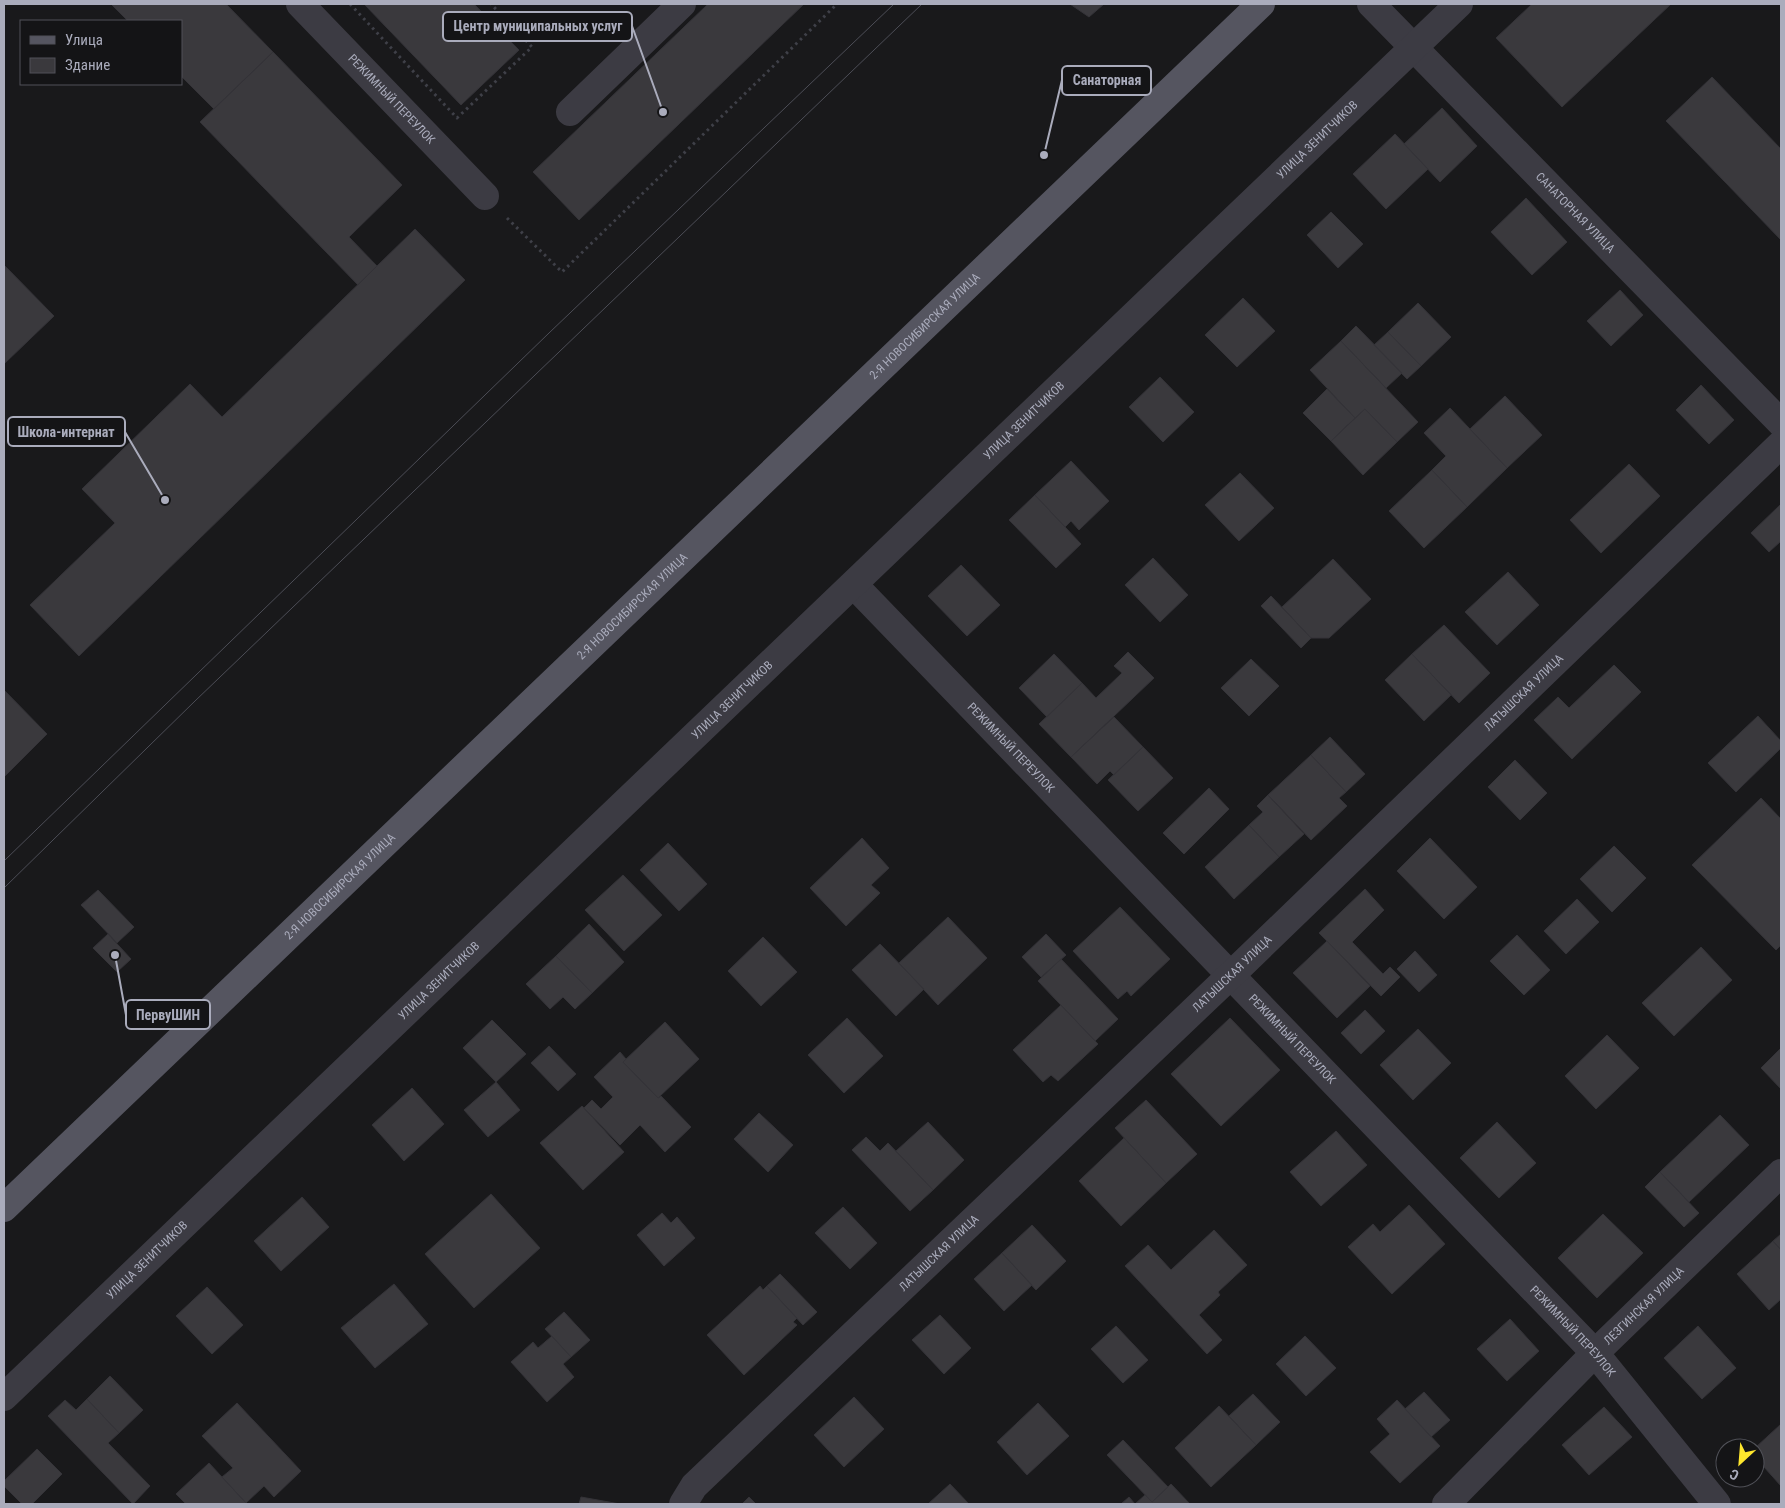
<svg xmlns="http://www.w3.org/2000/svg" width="1785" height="1508" font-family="'Roboto Condensed',sans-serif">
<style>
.building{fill:#3a393d;stroke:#343338}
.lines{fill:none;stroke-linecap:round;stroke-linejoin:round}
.path{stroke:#3f4048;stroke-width:3;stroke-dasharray:2.5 4;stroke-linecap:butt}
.minor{stroke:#3c3b43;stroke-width:28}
.major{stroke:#555560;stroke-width:28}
.tram{stroke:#4c4d56;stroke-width:1}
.labels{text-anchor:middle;stroke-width:4;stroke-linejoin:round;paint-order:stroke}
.street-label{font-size:12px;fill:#aaacbc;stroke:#141416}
.leader{fill:none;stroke:#aaacbc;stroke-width:2}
.callout-dot{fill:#aaacbc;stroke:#141416;stroke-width:2}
.callout{fill:#141416;stroke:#aaacbc;stroke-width:2}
.callout-label{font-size:14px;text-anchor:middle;font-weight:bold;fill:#aaacbc}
</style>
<rect width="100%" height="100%" fill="#19191b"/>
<path class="building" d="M111 4H226L273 52 214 109 181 76V21H128Z
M364 4H474L519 50 461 105Z
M708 4H804L579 220 533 172Z
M1070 4H1104L1089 17Z
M1532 4H1671L1562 107 1496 38Z
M273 52 402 185 349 237 377 266 358 285 200 122Z
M1712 77 1781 149V240L1666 121Z
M1442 108 1477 146 1440 182 1404 144Z
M1395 134 1428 169 1386 209 1353 174Z
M1526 198 1567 242 1532 275 1491 232Z
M1331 212 1363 244 1338 268 1307 235Z
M415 229 465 280 79 656 30 605 115 523 82 489 190 384 222 417Z
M4 265 54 316 4 364Z
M1620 290 1643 315 1611 346 1587 321Z
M1243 298 1275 331 1237 367 1205 335Z
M1418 303 1451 337 1421 366 1388 332Z
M1356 326 1402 373 1386 388 1341 341Z
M1388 332 1421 366 1407 379 1374 345Z
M1341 341 1418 422 1397 442 1365 409 1355 418 1310 370Z
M1160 377 1194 412 1163 442 1129 407Z
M1701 385 1734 420 1709 444 1676 410Z
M1327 389 1355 418 1331 441 1303 413Z
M1505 396 1542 435 1507 468 1470 429Z
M1450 408 1507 468 1467 507 1432 470 1446 456 1424 433Z
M1365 409 1397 442 1363 475 1331 441Z
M1071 461 1109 501 1079 530 1071 521 1065 527 1035 495Z
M1629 464 1660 496 1601 553 1570 520Z
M1432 470 1467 507 1424 548 1389 511Z
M1240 473 1274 508 1239 541 1205 505Z
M1035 495 1081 544 1056 568 1009 520Z
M1781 504V541L1769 552 1751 533Z
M1153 558 1188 595 1160 622 1125 585Z
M1333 559 1371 599 1329 638H1311L1282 607Z
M961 565 1000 605 967 636 928 596Z
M1508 572 1539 605 1497 645 1465 612Z
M1271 596 1311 638 1301 648 1261 606Z
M1444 625 1490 673 1459 703 1412 654Z
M1128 652 1154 678 1071 757 1039 724 1082 683 1096 698 1122 673 1114 666Z
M1054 654 1082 683 1047 717 1019 688Z
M1412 654 1451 695 1424 721 1385 680Z
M1251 659 1279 686 1249 716 1221 688Z
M1614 665 1641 692 1572 759 1534 720 1558 697 1569 708Z
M4 690 47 734 4 777Z
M1758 716 1781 741V748L1736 792 1708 763Z
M1114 717 1143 747 1114 775 1110 771 1097 784 1071 757Z
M1330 737 1365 774 1346 792 1311 755Z
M1143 747 1173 778 1138 811 1108 780Z
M1311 755 1346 792 1339 798 1347 806 1311 840 1268 795Z
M1515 760 1547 793 1520 820 1488 787Z
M1209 788 1229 809 1184 854 1163 833Z
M1268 795 1304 834 1279 857 1249 825 1263 812 1257 806Z
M1761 798 1781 819V945L1776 950 1692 865Z
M1249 825 1279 857 1234 899 1205 867Z
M862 838 889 868 871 885 880 893 846 926 810 888Z
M1430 838 1477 887 1444 919 1397 871Z
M668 843 707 884 679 911 640 870Z
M1614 846 1646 878 1612 912 1580 879Z
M623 875 662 915 624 951 585 910Z
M1365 889 1384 910 1352 942 1383 974 1390 967 1400 977 1381 996 1319 933Z
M98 890 134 927 117 943 81 905Z
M1577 899 1599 922 1566 954 1544 931Z
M1120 907 1170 959 1131 996 1127 991 1118 999 1073 951Z
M948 917 987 958 938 1005 899 963Z
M589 924 624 962 592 993 556 956Z
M108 934 131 959 117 972 93 948Z
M1046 934 1066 955 1041 977 1022 957Z
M1517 935 1550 970 1524 995 1490 961Z
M763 937 797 972 761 1006 728 971Z
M1327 941 1370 986 1337 1018 1293 973Z
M880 944 924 989 896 1016 852 970Z
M1701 947 1732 980 1674 1036 1642 1003Z
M1415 951 1437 975 1419 992 1397 969Z
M556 956 592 993 575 1009 563 997 550 1009 526 984Z
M1061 959 1118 1019 1095 1041 1038 981Z
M1061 1005 1098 1044 1058 1081 1051 1075 1043 1082 1013 1050Z
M1365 1010 1385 1031 1361 1054 1341 1033Z
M847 1018 883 1056 844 1093 808 1055Z
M1230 1018 1280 1070 1221 1126 1171 1074Z
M492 1020 526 1054 496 1082 463 1048Z
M665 1022 699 1059 658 1098 623 1062Z
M1418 1029 1451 1063 1413 1100 1380 1065Z
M1607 1035 1639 1068 1596 1109 1565 1076Z
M549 1046 576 1074 558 1091 531 1063Z
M1781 1048V1089L1761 1068Z
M620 1052 626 1059 623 1062 658 1098 661 1096 691 1127 665 1152 640 1125 620 1145 584 1108 592 1100 601 1109 613 1097 594 1077Z
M496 1082 520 1110 488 1137 464 1110Z
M412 1088 444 1124 404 1161 372 1125Z
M1146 1100 1197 1154 1166 1183 1115 1128Z
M582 1106 624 1152 583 1190 540 1143Z
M759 1113 793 1145 768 1172 734 1139Z
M1720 1115 1749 1145 1689 1202 1660 1172Z
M928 1122 964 1160 933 1190 896 1151Z
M1497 1122 1536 1163 1499 1198 1460 1158Z
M1336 1131 1367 1165 1321 1206 1290 1172Z
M866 1137 880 1151 888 1143 933 1190 910 1211 852 1150Z
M1124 1138 1166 1183 1121 1226 1079 1181Z
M1660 1172 1699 1213 1684 1227 1645 1187Z
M491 1194 540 1248 474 1308 425 1254Z
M302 1197 329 1227 281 1271 254 1241Z
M1409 1205 1445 1244 1392 1294 1348 1247 1373 1224 1380 1232Z
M843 1207 877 1243 850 1269 815 1233Z
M662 1213 671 1223 677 1217 695 1238 664 1266 637 1235Z
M1603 1214 1643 1253 1597 1298 1558 1258Z
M1032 1225 1066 1261 1036 1290 1002 1253Z
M1214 1230 1247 1265 1218 1292 1220 1295 1199 1315 1222 1340 1207 1354 1125 1266 1148 1245 1171 1270Z
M1781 1234V1250L1773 1241Z
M1773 1241 1781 1250V1299L1769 1310 1737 1274Z
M1002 1253 1032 1285 1004 1311 974 1279Z
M780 1274 817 1312 803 1325 767 1286Z
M394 1284 428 1324 375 1368 341 1328Z
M760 1286 763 1290 767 1286 797 1318 793 1322 797 1325 744 1375 707 1335Z
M207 1287 243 1325 212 1354 176 1316Z
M564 1312 590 1340 571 1357 545 1329Z
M940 1315 971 1348 944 1374 912 1340Z
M1510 1319 1539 1351 1507 1381 1477 1349Z
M1116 1326 1148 1360 1123 1383 1091 1349Z
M1698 1326 1736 1368 1702 1399 1664 1358Z
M552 1336 571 1357 563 1364 574 1377 547 1402 511 1362 533 1342 538 1348Z
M1305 1336 1336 1368 1306 1396 1276 1364Z
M110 1376 143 1410 119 1433 87 1399Z
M1424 1392 1450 1420 1431 1437 1405 1409Z
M1253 1394 1280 1422 1256 1445 1229 1416Z
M854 1397 884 1429 844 1467 814 1435Z
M87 1399 119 1433 108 1443 150 1486 133 1504 48 1416 65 1400 76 1410Z
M1397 1400 1440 1446 1400 1483 1370 1452 1390 1434 1377 1419Z
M237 1403 301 1471 274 1497 264 1486 246 1503 222 1477 233 1468 202 1436Z
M1038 1403 1069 1436 1027 1475 997 1442Z
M1219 1406 1256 1445 1211 1487 1175 1448Z
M1604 1407 1632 1437 1589 1475 1562 1445Z
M1781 1424V1486L1755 1457V1448Z
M1123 1440 1168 1487 1152 1502 1107 1455Z
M37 1449 62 1474 32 1504H22L4 1486V1481Z
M209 1463 246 1503 245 1504H186L176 1494Z
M950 1484 969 1504H928Z
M1171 1484 1190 1504H1121L1129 1497 1135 1504 1145 1495 1152 1502Z
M581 1497 620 1504H579Z
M749 1497 756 1504H742Z"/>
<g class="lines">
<path class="path" d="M350 4 457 118 532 47 491 4
M507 218 562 272 837 4"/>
<g class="minor">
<path id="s1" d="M300 4 485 196"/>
<path id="s2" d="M1371 4 1781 423"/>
<path d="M570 112 682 4"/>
<path id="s3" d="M854 585 1595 1353 1717 1504"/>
<path id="s4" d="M4 1397 1459 4"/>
<path id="s5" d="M683 1504 694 1486 1231 975 1781 444"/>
<path id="s6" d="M1446 1504 1595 1353 1781 1173"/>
</g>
<path class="major" id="s7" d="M4 1208 1261 4"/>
<path class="tram" d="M4 861 549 333 894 4
M4 888 195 701 922 4"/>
</g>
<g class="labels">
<g class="street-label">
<text dy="4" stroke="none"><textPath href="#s1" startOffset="132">РЕЖИМНЫЙ ПЕРЕУЛОК</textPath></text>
<text dy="4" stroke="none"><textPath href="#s4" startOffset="1818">УЛИЦА ЗЕНИТЧИКОВ</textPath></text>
<text dy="4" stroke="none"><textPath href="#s2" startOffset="292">САНАТОРНАЯ УЛИЦА</textPath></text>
<text dy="4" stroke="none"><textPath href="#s7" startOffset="1275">2-Я НОВОСИБИРСКАЯ УЛИЦА</textPath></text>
<text dy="4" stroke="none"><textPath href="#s4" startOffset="1412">УЛИЦА ЗЕНИТЧИКОВ</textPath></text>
<text dy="4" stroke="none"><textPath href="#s7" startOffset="870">2-Я НОВОСИБИРСКАЯ УЛИЦА</textPath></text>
<text dy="4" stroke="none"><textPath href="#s5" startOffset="1169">ЛАТЫШСКАЯ УЛИЦА</textPath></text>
<text dy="4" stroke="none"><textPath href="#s4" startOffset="1008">УЛИЦА ЗЕНИТЧИКОВ</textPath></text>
<text dy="4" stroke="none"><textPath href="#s3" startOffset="226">РЕЖИМНЫЙ ПЕРЕУЛОК</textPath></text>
<text dy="4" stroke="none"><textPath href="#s7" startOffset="465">2-Я НОВОСИБИРСКАЯ УЛИЦА</textPath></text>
<text dy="4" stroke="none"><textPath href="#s5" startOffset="764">ЛАТЫШСКАЯ УЛИЦА</textPath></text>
<text dy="4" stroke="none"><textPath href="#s4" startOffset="602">УЛИЦА ЗЕНИТЧИКОВ</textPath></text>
<text dy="4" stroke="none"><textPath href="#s3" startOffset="631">РЕЖИМНЫЙ ПЕРЕУЛОК</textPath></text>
<text dy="4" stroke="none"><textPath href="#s5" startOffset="359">ЛАТЫШСКАЯ УЛИЦА</textPath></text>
<text dy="4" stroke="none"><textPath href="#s4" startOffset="198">УЛИЦА ЗЕНИТЧИКОВ</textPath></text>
<text dy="4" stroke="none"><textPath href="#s6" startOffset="280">ЛЕЗГИНСКАЯ УЛИЦА</textPath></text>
<text dy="4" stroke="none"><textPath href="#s3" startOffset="1036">РЕЖИМНЫЙ ПЕРЕУЛОК</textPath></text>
</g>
</g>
<path class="leader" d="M663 112L632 26M1044 155L1062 80M165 500L125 432M115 955L126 1015"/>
<g class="callout-dot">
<circle cx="663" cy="112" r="5"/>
<circle cx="1044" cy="155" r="5"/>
<circle cx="165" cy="500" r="5"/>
<circle cx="115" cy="955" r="5"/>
</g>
<g class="callout">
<rect x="443" y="12" width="189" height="29" rx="5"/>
<rect x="1062" y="66" width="89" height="29" rx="5"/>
<rect x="8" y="417" width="117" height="29" rx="5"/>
<rect x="126" y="1000" width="84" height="29" rx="5"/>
</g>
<g class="callout-label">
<text x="538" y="31">Центр муниципальных услуг</text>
<text x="1107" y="85">Санаторная</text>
<text x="66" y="437">Школа-интернат</text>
<text x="168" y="1020">ПервуШИН</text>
</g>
<rect width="1785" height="1508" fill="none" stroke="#aaacbc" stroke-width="10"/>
<rect x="20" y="20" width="162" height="65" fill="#141416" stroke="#505158"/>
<rect x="30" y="36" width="25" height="8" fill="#555560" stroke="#505158"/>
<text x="65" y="45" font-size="15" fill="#aaacbc">Улица</text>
<rect x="30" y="58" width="25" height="15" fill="#3a393d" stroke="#505158"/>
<text x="65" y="70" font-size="15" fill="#aaacbc">Здание</text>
<g transform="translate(1740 1463) rotate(206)"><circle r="24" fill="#141416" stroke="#505158"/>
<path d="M0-4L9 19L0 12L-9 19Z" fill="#ffe72d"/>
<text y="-8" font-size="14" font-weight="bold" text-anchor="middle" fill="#aaacbc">С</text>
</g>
</svg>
